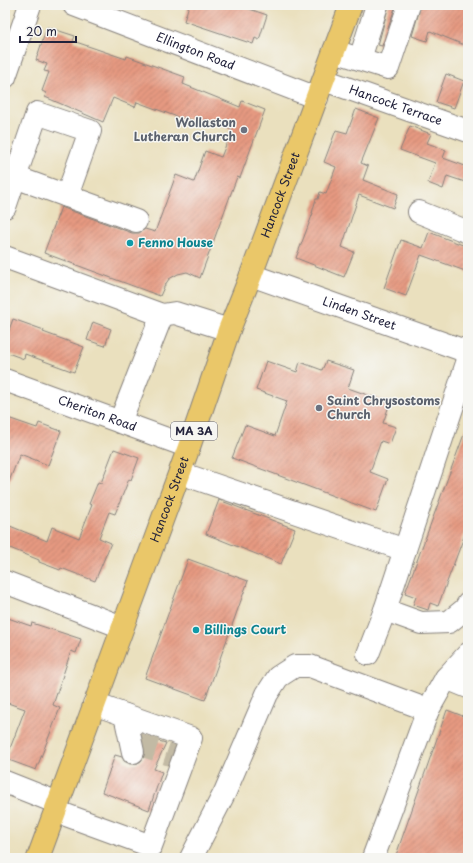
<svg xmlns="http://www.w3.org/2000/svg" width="473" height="863" font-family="'Playpen Sans',sans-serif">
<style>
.building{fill:url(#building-hatch)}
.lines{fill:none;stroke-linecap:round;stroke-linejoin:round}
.minor-tunnel{stroke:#c2baa4;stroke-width:22;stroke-dasharray:22 11;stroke-linecap:butt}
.minor-casing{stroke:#86817c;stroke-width:24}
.major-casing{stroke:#86817c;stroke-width:24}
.minor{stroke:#fff;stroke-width:22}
.major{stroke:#eac769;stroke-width:22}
.worship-dot{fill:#6b7280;stroke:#f6f6f2;stroke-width:1.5}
.culture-dot{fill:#0f9aa8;stroke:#f6f6f2;stroke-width:1.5}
.labels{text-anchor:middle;stroke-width:3;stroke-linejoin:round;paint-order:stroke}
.shield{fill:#f6f6f2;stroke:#626272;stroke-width:1}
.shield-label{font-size:11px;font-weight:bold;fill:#22223b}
.street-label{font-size:12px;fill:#22223b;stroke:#f6f6f2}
.worship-label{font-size:12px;font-weight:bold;fill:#5b616d;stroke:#f6f6f2;text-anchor:end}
.culture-label{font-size:12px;font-weight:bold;fill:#0d838f;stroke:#f6f6f2;text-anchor:start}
</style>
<defs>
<pattern id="building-hatch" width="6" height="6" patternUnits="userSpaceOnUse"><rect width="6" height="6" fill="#e69a81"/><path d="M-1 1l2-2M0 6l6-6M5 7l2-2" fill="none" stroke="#ba7d6b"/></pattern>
</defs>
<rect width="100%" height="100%" fill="#f6f6f2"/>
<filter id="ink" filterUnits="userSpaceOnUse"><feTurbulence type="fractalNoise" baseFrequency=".025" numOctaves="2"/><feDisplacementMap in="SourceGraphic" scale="8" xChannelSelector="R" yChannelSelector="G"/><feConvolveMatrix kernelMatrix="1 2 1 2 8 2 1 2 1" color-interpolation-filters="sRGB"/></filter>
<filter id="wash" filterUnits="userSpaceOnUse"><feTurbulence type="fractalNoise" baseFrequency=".012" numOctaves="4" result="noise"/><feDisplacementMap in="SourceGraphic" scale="16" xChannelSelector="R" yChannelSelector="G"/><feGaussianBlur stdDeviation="0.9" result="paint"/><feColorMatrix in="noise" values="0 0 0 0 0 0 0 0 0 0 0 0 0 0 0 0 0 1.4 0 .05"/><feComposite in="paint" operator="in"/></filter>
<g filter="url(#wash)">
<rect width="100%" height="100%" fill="#eae0be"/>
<g id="blocks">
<path class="building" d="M189 5H238L267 15 259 40 255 38 253 44 184 21Z
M389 5H396L382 46 378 45Z
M421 5H468V36L464 45 430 31 427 41 412 36Z
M47 27 75 36 73 41 126 59 127 56 185 77 183 84 240 107 242 101 265 110 240 178 237 177 200 278 187 272 178 274 169 279 165 285 160 296 44 253 61 207 132 233H139L145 229 155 232 176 175 194 182 205 151 221 157 232 130 205 119 203 125 184 117 183 119 137 102 135 107 113 98 103 122 45 97 46 93 42 91 49 72 44 71 47 64 36 60Z
M446 74 464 81 454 108 436 102Z
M356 109 379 118 361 163 368 166 363 180 398 194 393 208 359 195 342 247 354 252 344 277 296 258 313 213H312L316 199H318L320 192 326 194 336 167 324 162 336 130 347 133Z
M410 126 431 134 427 143 446 150 443 158 468 167V183L447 176 443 189 428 183 435 163 400 150Z
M429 232 468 247V272L421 255 406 296 384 288 401 240 423 248Z
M13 319 44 330 43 332 84 347 74 372 25 354 24 359 5 352V341Z
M93 322 111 329 105 346 87 340Z
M266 361 297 372 300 362 322 370 326 361 354 370 348 388 390 403 383 423 396 427 390 444 381 441 370 472 388 479 376 512 232 458 245 425 275 436 287 401 256 390Z
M5 417 37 428 39 423 61 431 48 465 20 454 6 489H5Z
M466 429H468V526L438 606 430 603 428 610 413 605 416 597 405 593Z
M114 449 139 458 131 480 129 479 115 514 109 512 99 538 111 543 95 581 61 568 60 570 39 562V560L5 546V524L47 541 52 527 79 538 92 505 89 504 98 482 101 483Z
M219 500 295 529 281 564 206 534Z
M188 559 248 581 205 700 145 678Z
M5 617 31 626 32 623 81 639 76 653 71 651 53 705 60 708 36 770 6 759 25 709 5 702Z
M447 710 468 718V858H395Z
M147 738 166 743 154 769 162 772 149 810 102 792 115 755 122 757 124 761 130 764H136L141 761 145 755 144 745Z"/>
</g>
</g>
<g filter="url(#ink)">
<use href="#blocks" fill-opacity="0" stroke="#86817c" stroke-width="1"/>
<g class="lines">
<path class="minor-tunnel" d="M135 743 176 757"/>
<defs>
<g id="minor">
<path id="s1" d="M74 5 317 98"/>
<path d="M334 51 388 68 409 5"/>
<path d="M360 59 377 5"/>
<path d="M5 77 30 5"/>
<path id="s2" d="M324 80 468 131"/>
<path d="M67 196 136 221"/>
<path d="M5 207 37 113 90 131 67 196 15 177"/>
<path d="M419 212 468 232"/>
<path d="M5 257 162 315 175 313 229 330"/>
<path id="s3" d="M251 275 468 352"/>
<path id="s4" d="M5 380 189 447"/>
<path d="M120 422 162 315"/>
<path d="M180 473 405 550"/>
<path d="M5 582 122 627"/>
<path d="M385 610 421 623 449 622 465 609 468 604"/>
<path d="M368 654 385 610 468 360"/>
<path d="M446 678 468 687"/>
<path d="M428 710 446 678 468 654"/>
<path d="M125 715 133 752"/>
<path d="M5 782 58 803"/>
<path d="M55 811 151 846 191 738 94 704"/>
<path d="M191 858 225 792 267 694 278 677 295 666H310L428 710 373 858"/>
</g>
<g id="major">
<path id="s5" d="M38 858 189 447 229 330 251 275 351 5"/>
</g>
</defs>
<use href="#minor" class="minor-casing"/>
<use href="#major" class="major-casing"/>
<use href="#minor" class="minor"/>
<use href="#major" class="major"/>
</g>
</g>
<g class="worship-dot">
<circle cx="244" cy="130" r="4"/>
<circle cx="319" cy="408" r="4"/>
</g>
<g class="culture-dot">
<circle cx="130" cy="243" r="4"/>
<circle cx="196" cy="630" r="4"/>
</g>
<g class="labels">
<rect class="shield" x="171" y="422" width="46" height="18" rx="3"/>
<g class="shield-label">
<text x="194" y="435">MA 3A</text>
</g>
<g class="street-label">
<text dy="4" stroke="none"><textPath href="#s1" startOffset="130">Ellington Road</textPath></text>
<text dy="4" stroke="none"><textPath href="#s2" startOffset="76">Hancock Terrace</textPath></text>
<text dy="4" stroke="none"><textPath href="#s5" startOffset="706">Hancock Street</textPath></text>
<text dy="4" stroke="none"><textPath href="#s3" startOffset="115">Linden Street</textPath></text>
<text dy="4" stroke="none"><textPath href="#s4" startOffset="98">Cheriton Road</textPath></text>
<text dy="4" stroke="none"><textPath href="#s5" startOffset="382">Hancock Street</textPath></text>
</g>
<g class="worship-label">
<text x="236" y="127">Wollaston<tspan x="236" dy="14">Lutheran Church</tspan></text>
<text x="327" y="405" text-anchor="start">Saint Chrysostoms<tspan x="327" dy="14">Church</tspan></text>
</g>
<g class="culture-label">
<text x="138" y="247">Fenno House</text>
<text x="204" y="634">Billings Court</text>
</g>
</g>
<rect width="473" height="863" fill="none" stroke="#f6f6f2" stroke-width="20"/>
<path d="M20 36v6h56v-6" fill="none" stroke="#22223b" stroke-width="2"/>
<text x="26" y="36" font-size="12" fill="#22223b" stroke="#f6f6f2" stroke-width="3" paint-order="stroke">20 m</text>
</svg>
